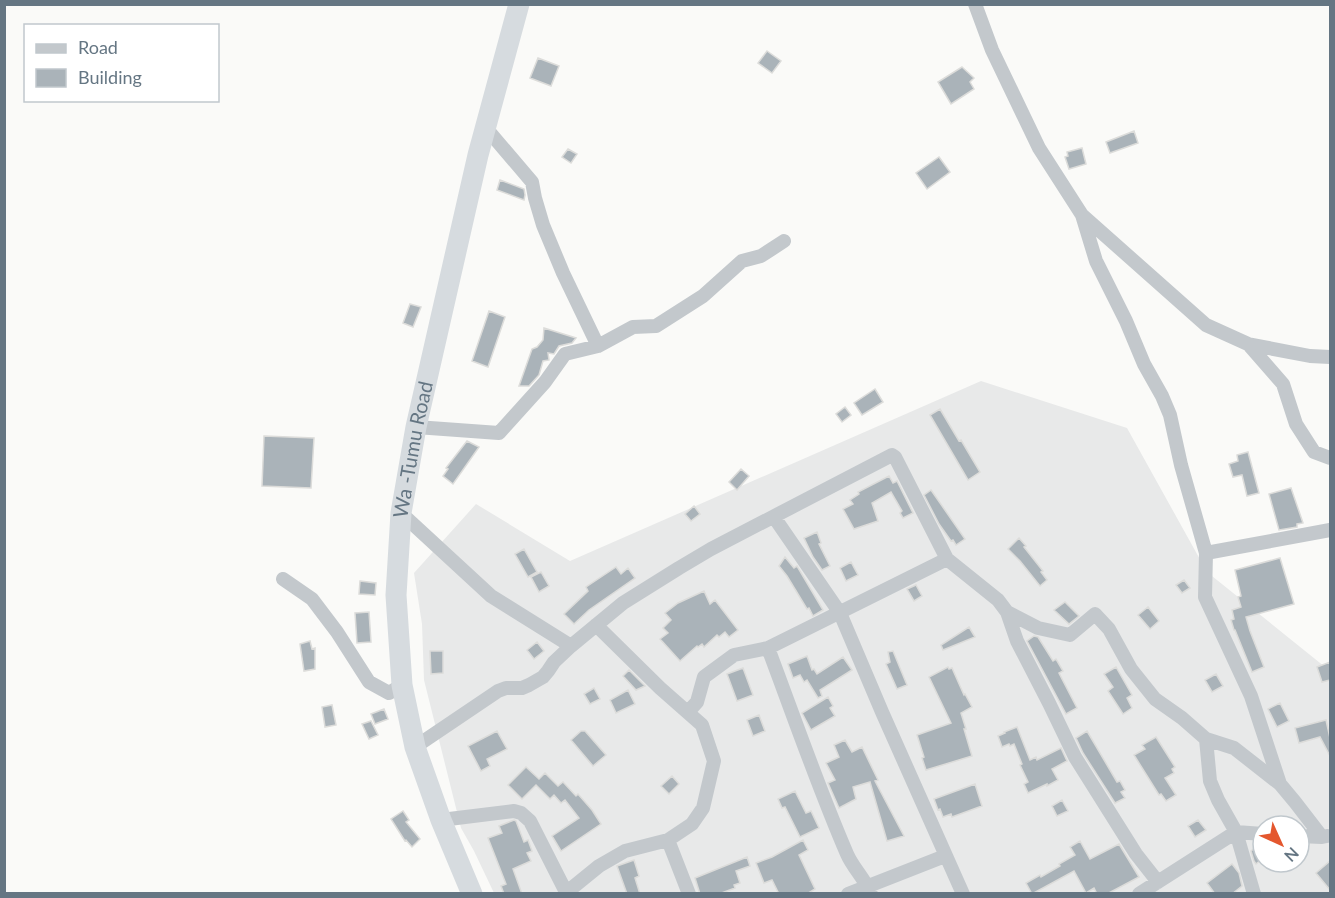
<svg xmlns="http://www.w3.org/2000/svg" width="1335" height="898" font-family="Lato,sans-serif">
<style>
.built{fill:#e8e9e9;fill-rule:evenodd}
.building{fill:#aab3b9;stroke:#dcdcda;stroke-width:1.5}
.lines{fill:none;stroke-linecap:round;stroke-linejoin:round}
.minor{stroke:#c3c8cc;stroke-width:14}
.highway{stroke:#d6dbdf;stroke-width:21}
.labels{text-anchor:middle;stroke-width:6;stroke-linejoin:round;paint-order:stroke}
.street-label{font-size:20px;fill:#657683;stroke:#fff}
</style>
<rect width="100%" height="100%" fill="#fafaf8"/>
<path class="built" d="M981 381 1127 428 1207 572 1330 671V893H494L474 851 461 828 424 680 422 624 414 573 476 504 570 561ZM1263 826H1299V862H1263Z"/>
<path class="building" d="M767 51 781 61 772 73 758 63Z
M538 58 559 66 551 86 530 78Z
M962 67 974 78 970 82 974 89 951 104 938 82Z
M1134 131 1138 143 1110 153 1106 142Z
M1082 148 1086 164 1069 169 1065 157 1068 156 1067 152Z
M568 149 577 154 571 163 562 157Z
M939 157 950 172 927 189 916 173Z
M500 180 524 189 525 195 524 200 497 190Z
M410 304 421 307 413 327 403 323Z
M489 311 505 317 488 367 472 361Z
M544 328 576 338 572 343 559 346 554 354 548 353 549 360 543 361 539 375 529 386H519L532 349 537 347 543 340Z
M875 389 883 402 862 415 854 403Z
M845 407 851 415 842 422 836 414Z
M940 409 959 441 961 440 980 472 968 480 930 415Z
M264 436 314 438 311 488 262 486Z
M467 441 479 447 453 484 443 476 448 469 446 468Z
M1248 452 1259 493 1247 496 1242 475 1233 477 1229 464 1238 461 1237 455Z
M741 469 749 476 737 490 729 482Z
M889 476 893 483 897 481 913 513 903 518 900 513 902 511 891 492 872 503 878 521 854 529 843 509 853 504 850 500 859 494 858 492Z
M1291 488 1303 523 1297 524V527L1279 530 1269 494Z
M931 490 965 539 956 545 953 540 951 541 939 524 924 495Z
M694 506 700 514 691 521 685 514Z
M817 532 821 543 819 544 830 566 822 570 813 557 804 538Z
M1019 538 1026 546 1024 547 1043 571 1041 572 1047 580 1040 586 1020 561 1008 549Z
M524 549 537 572 528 577 515 554Z
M785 557 794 568 797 566 823 610 813 616 809 608 807 609 787 576 779 566Z
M1280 558 1294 604 1246 617 1250 631 1264 667 1252 672 1235 630H1234L1231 620 1234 619 1232 610 1241 607 1238 597 1241 596 1235 570Z
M851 562 858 575 846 581 840 568Z
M616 567 621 574 628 568 635 578 589 610 574 624 564 614 588 591 586 587Z
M541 572 549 586 539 592 531 577Z
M1184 580 1190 588 1182 593 1176 585Z
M360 581 376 583 375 595 359 594Z
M916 585 922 596 914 601 907 589Z
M704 591 710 604 715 600 738 630 729 637 725 632 719 637 717 635 704 647 702 644 698 647 697 646 680 661 660 639 668 633 663 628 671 620 665 613 678 603Z
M1065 602 1079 616 1069 624 1054 610Z
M1148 607 1159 621 1150 629 1138 615Z
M369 612 371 642 357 643 355 613Z
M969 627 975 637 943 650 941 645Z
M1034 636 1038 637 1053 661 1056 659 1063 671 1059 673 1077 708 1066 714 1027 641Z
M310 641 312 649 315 648V669L304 671 300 644Z
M537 642 544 651 534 659 527 650Z
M430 651H443V673L431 674Z
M893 651 907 685 897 689 886 664 890 662 888 652Z
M807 656 812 670 814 669 817 674 843 657 852 670 820 690 822 696 818 698 807 680 804 682 800 675 793 678 788 664Z
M1330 662V680L1322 682 1317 667Z
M948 667 949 669 952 668 964 695 965 694 972 707 961 713 966 729H964L972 756 926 770 922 758 924 757 917 735 951 723 929 677Z
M1116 667 1132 695 1127 698 1132 708 1123 714 1108 691 1113 687 1104 674Z
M743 668 753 695 737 701 727 674Z
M629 670 645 686 636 690 623 676Z
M1216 674 1223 686 1212 692 1205 680Z
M594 688 600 699 590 704 584 694Z
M628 690 635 704 616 713 610 700Z
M828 697 833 706 830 708 835 716 811 730 802 713Z
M1280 703 1289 721 1277 727 1268 709Z
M332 705 336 725 325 727 322 707Z
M384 709 388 719 375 724 371 714Z
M759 715 765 731 753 736 747 720Z
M1326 720 1330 738V756L1320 737 1299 743 1295 728Z
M371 721 378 735 369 739 362 724Z
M1017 727 1030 760 1036 757 1037 760 1061 748 1067 761 1052 769 1058 780 1047 786V784L1028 793 1024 784 1028 782 1020 765 1022 764 1014 744 1010 746 1009 744 1002 747 998 736 1005 733 1004 732Z
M497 731 507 749 487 759 490 766 481 771 468 746Z
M581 731H585L606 755 593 766 571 740Z
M1087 731 1117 782 1120 781 1125 790 1121 792 1125 798 1115 803 1083 753 1076 738Z
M1156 737 1175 767 1172 769 1174 773 1165 778 1176 795 1166 801 1161 794 1159 795 1134 755 1145 749 1142 745Z
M845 740 852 752 862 747 878 780 875 781 904 836 887 841 870 782 853 787 856 799 839 808 828 783 835 780 826 763 839 757 834 745Z
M526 767 539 779 545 773 558 786 563 782 576 796 578 794 592 810 601 824 561 851 552 836 579 818 565 800 561 803 554 795 550 799 536 785 522 799 508 785Z
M672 776 679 784 669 794 661 786Z
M975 784 982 806 952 817 951 814 943 817 940 809 938 810 934 799Z
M795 791 806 813 811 811 819 828 800 837 785 807 782 808 778 799Z
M1062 800 1068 811 1057 816 1052 806Z
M403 811 409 820 406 822 420 839 412 847 406 840 405 841 391 819Z
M514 820 516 821 524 842 528 840 532 851 527 853 531 861 513 869 522 894H504L501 886 506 884 488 838 502 833 499 826Z
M1198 820 1206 830 1195 837 1188 826Z
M803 840 808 850 799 855 815 889 807 894H779L772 880 764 883 756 863 772 857Z
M1080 841 1090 859 1119 844 1139 877 1107 894H1097L1094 888 1086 893 1074 871 1032 894 1026 883 1040 875 1041 877 1060 866 1059 864 1075 855 1070 847Z
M1256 847 1263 856V858L1256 864 1254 861 1251 851Z
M747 857 750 866 736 871 740 883 734 885 735 888 719 894H700L695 878Z
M634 860 639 876 635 878 640 894H627L617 866Z
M1330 861V890L1316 873Z
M1232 864 1239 873 1242 886 1232 894H1215L1207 883Z"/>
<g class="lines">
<path class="minor" d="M975 4 992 50 1039 148 1082 215 1096 261 1126 321 1144 364 1162 396 1170 415 1181 465 1206 553 1205 597 1251 696 1280 784
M486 128 532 182 535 198 543 225 563 273 598 346
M1082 215 1206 325 1248 344 1310 356 1330 357
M1248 344 1283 384 1296 424 1314 452 1330 458
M416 427 499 433 545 382 565 354 598 346 633 327 656 326 703 296 742 261 761 256 784 241
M401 513 491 596 571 646
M774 517 840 613 882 712 963 894
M1206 553 1330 530
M283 579 312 599 337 632 369 682 389 693 402 685
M1007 612 1038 628 1070 635 1095 614 1109 629 1131 669 1155 699 1182 718 1206 739 1234 748 1280 784 1295 802 1322 837
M768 648C794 717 818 787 847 854 853 868 865 879 871 894
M688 712 697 702 704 677 734 655 768 648 947 559
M1206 739 1210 781 1218 800 1236 832 1254 894
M415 747 498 691 506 688H522L529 685 543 677 548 671 554 662 571 646 623 603 679 568 711 549 892 455 895 457 947 559 998 600 1007 612 1017 641 1049 703 1075 757 1136 854 1158 882
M441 820 514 811 521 813 530 821 567 894
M1299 836 1322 837 1327 836
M668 840 689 894
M567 892 599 866 625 851 668 840 692 824 703 808 714 761 702 725 660 688 596 625
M848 894 945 856
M1139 894 1236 832 1263 834"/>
<path class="highway" id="s1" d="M472 894 441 820 415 747 402 685 396 595 401 513 416 427 478 155 519 4"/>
</g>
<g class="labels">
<g class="street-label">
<text dy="7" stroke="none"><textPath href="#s1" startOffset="458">Wa -Tumu Road</textPath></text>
</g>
</g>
<rect width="1335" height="898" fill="none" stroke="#657683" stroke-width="12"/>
<rect x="24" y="24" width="195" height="78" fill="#ffffff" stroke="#c1c8cd" stroke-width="1.5"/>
<rect x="36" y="44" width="30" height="9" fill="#c3c8cc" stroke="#c1c8cd" stroke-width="1.5"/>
<text x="78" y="54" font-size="18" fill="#657683">Road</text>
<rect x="36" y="69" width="30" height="18" fill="#aab3b9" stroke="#c1c8cd" stroke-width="1.5"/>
<text x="78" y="84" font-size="18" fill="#657683">Building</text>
<g transform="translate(1281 844) rotate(135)"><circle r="28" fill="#ffffff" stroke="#c1c8cd" stroke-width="1.5"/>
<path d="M0-4.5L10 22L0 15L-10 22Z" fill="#e4572e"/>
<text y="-9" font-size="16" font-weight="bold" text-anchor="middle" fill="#657683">N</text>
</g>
</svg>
